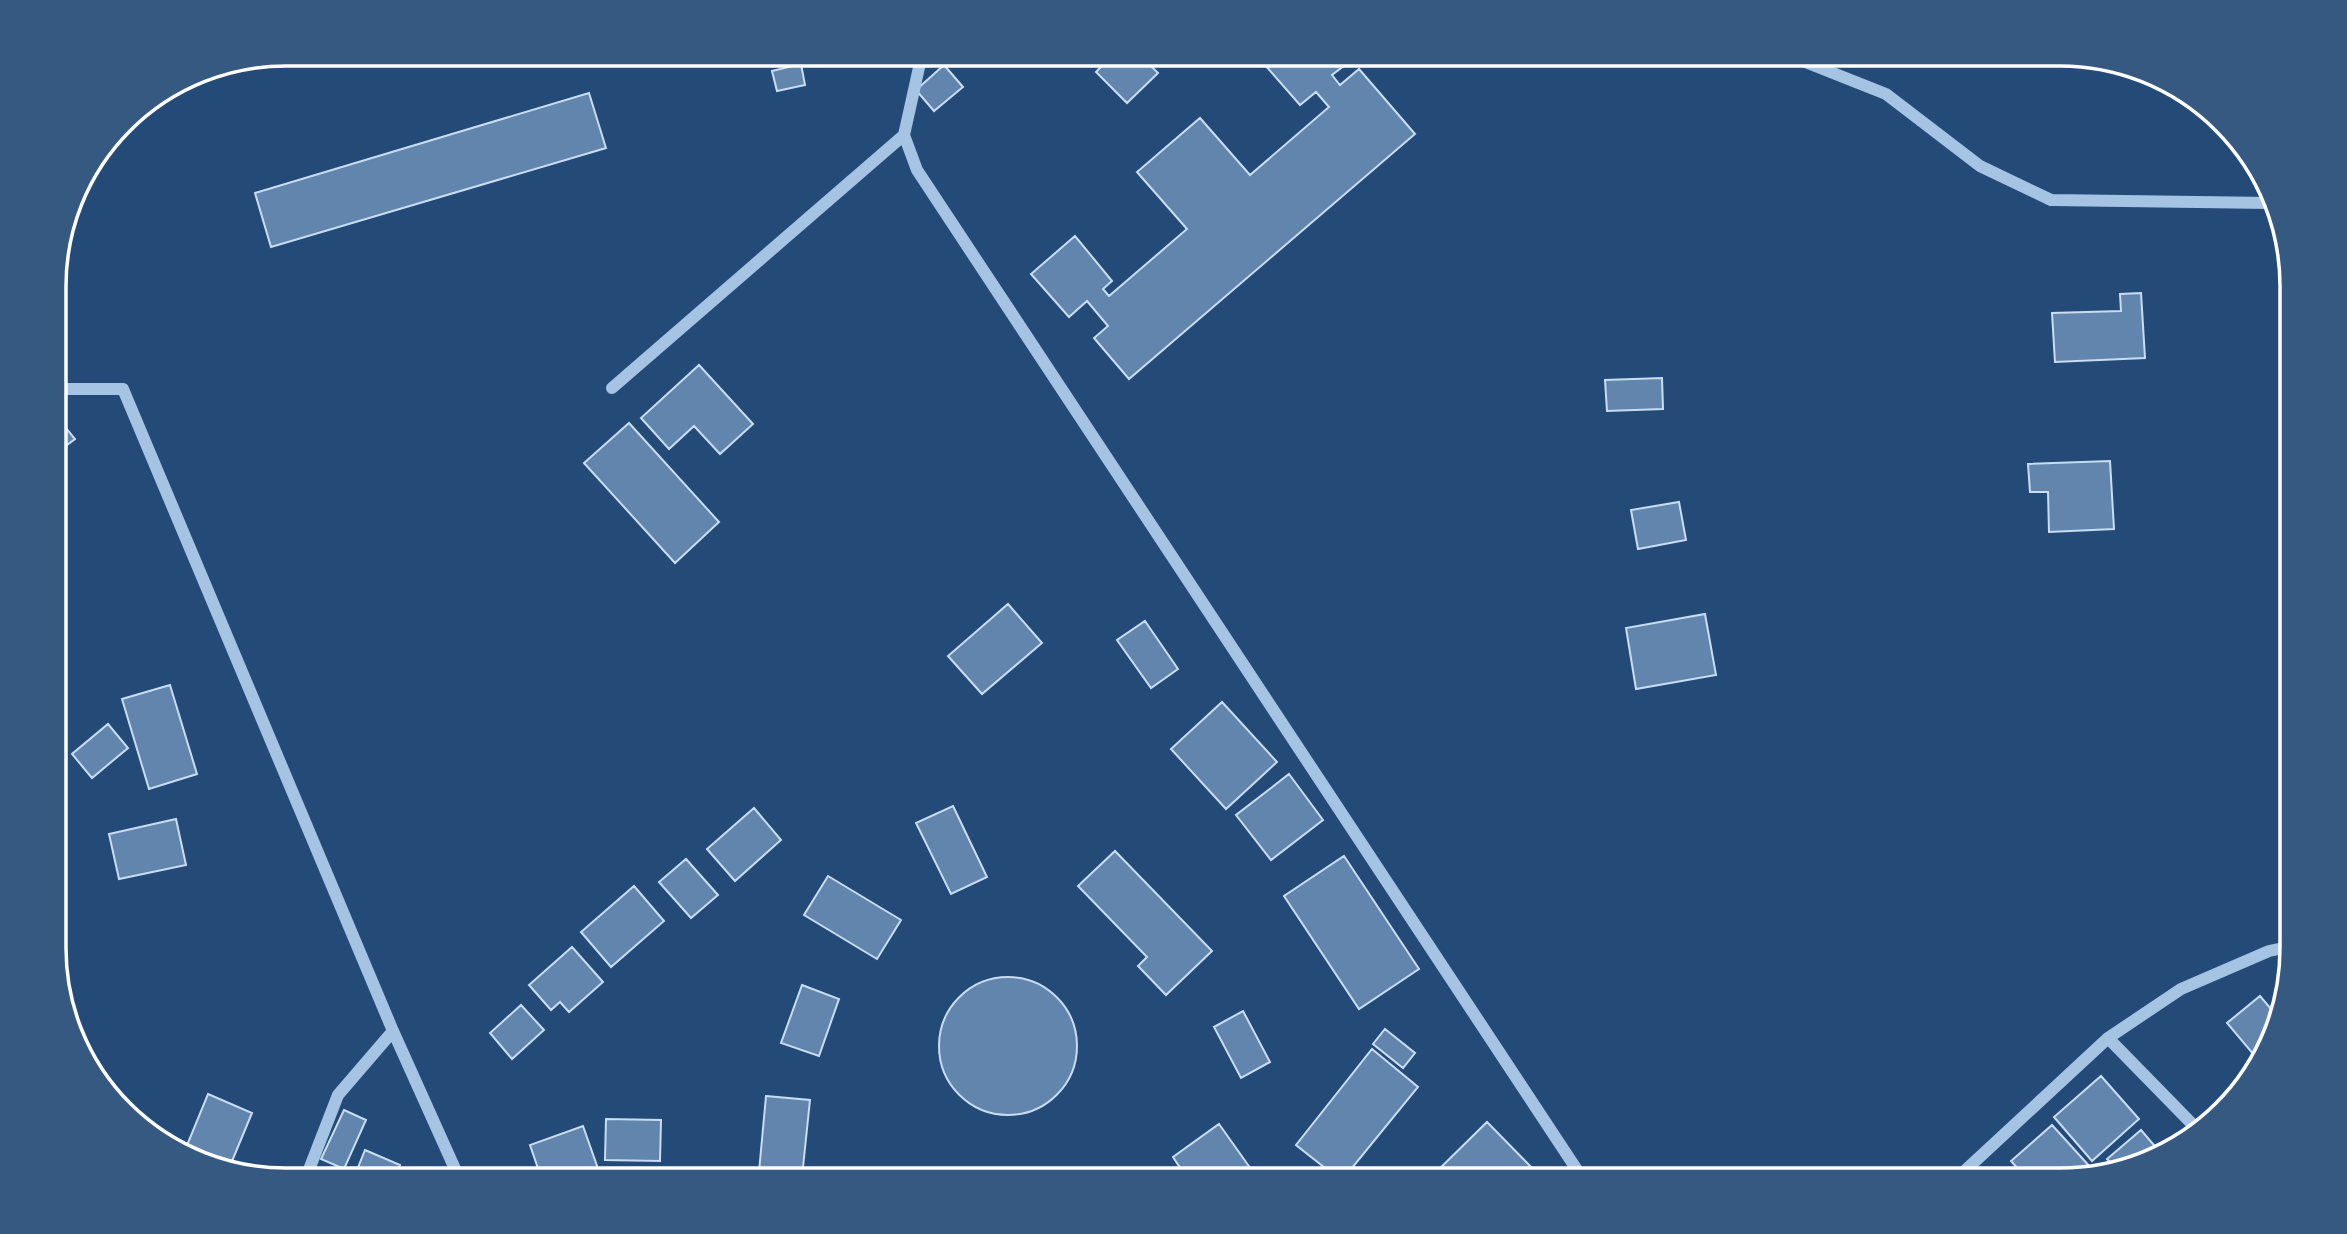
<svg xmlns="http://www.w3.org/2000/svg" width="2347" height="1234" font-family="'Asap Condensed',sans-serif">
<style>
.building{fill:#6185ac;stroke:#c8ddf3;stroke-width:2}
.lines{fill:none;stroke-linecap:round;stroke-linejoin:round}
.minor{stroke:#a5c3e3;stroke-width:12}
.rim{fill:none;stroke:#fff;stroke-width:3.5}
</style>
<rect width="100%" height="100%" fill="#244b77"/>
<path class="building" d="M1113 54H1139L1158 73 1127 103 1096 72Z
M1278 54H1336L1345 65 1332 75 1340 85 1359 69 1415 134 1129 379 1094 338 1108 326 1087 301 1069 317 1031 274 1075 236 1112 281 1103 289 1109 296 1187 229 1137 172 1200 118 1250 175 1329 107 1316 92 1300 105 1265 65Z
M801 64 805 85 777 91 772 71Z
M944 65 963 87 934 111 916 90Z
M589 93 606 148 271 247 255 193Z
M2141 293 2145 358 2055 362 2052 313 2121 311 2120 294Z
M699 365 753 424 720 454 694 426 669 449 641 418Z
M1662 378 1663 409 1607 411 1605 380Z
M57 417 75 439 55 454V418Z
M629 423 719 522 675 563 584 463Z
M2110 461 2114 529 2049 532 2048 492H2030L2028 464Z
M1679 502 1686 540 1638 549 1631 510Z
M1008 604 1042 643 982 694 948 656Z
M1705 614 1716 675 1636 689 1626 628Z
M1145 621 1178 669 1151 688 1117 640Z
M170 685 197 774 149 789 122 699Z
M1222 702 1277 762 1226 809 1171 749Z
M108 724 128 748 92 778 72 754Z
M1289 774 1323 820 1271 860 1236 815Z
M953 806 987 877 951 894 916 823Z
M754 808 781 840 735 881 707 849Z
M176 819 186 865 119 879 109 834Z
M1115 851 1212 951 1166 995 1138 966 1147 957 1078 886Z
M1344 856 1419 969 1359 1009 1284 896Z
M686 859 718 895 691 918 659 882Z
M828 876 901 920 877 959 804 915Z
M634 886 664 921 611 967 581 932Z
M572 947 603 982 569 1012 560 1002 551 1010 529 985Z
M939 1046a69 69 0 1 1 138 0a69 69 0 1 1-138 0Z
M802 985 839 999 819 1056 781 1043Z
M2260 996 2277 1016 2269 1050 2259 1061 2227 1023Z
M521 1005 544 1030 512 1059 490 1033Z
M1243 1011 1270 1062 1241 1078 1214 1027Z
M1385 1029 1415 1053 1403 1068 1373 1044Z
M1372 1049 1418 1087 1343 1179H1339L1296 1145Z
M2101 1076 2139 1119 2092 1161 2054 1117Z
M208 1094 252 1113 230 1166 183 1155Z
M766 1096 810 1100 802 1177 759 1172Z
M344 1110 366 1120 344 1169 321 1159Z
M606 1119 661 1120 660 1161 605 1160Z
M1487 1122 1536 1172 1528 1179H1429Z
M1219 1124 1258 1179 1188 1180 1173 1157Z
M2052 1125 2092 1169 2084 1176 2075 1179H2027L2011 1161Z
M583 1126 602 1180H542L530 1145Z
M2141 1130 2159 1151 2114 1166 2107 1159Z
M365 1150 400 1165 393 1180H353Z"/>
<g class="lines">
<path class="minor" d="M1785 54 1886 94 1980 166 2051 200 2270 203
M904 135 917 170 1583 1179
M612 388 904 135 922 54
M55 389H123L393 1031 460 1180
M2108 1038 2198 1130
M1956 1179 2108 1038 2181 989 2269 951 2293 946
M305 1180 338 1095 393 1031"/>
</g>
<path d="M0 0H2347V1234H0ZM286 66H2060A220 220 0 0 1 2280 286V948A220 220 0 0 1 2060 1168H286A220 220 0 0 1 66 948V286A220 220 0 0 1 286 66Z" fill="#365982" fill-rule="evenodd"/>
<path class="rim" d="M286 66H2060A220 220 0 0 1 2280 286V948A220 220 0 0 1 2060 1168H286A220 220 0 0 1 66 948V286A220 220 0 0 1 286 66Z"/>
</svg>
